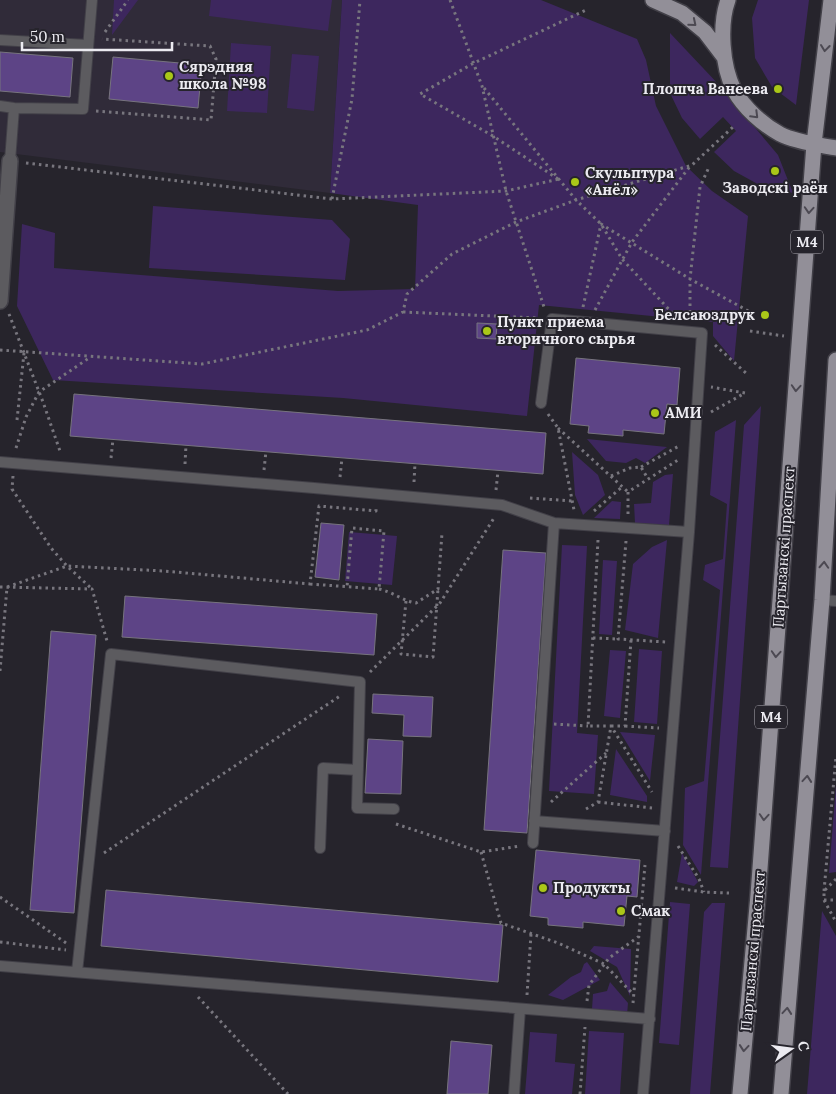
<svg xmlns="http://www.w3.org/2000/svg" width="836" height="1094" font-family="Lora,serif">
<style>
.built{fill:#302b39}
.green{fill:#3d275e}
.building{fill:#5d4486;stroke:#77747e}
.lines{fill:none;stroke-linecap:round;stroke-linejoin:round}
.lane-casing{stroke:#424048;stroke-width:12}
.street-casing{stroke:#424048;stroke-width:18}
.primary-casing{stroke:#424048;stroke-width:18}
.path{stroke:#78767e;stroke-width:3;stroke-dasharray:2.5 4;stroke-linecap:butt}
.lane{stroke:#5c5b5f;stroke-width:10}
.street{stroke:#5c5b5f;stroke-width:15}
.primary{stroke:#928f98;stroke-width:15}
.oneway{stroke:#4c4952}
.poi-dot{fill:#aac718;stroke:#26242c;stroke-width:2}
.labels{text-anchor:middle;stroke-width:4;stroke-linejoin:round;paint-order:stroke}
.shield{fill:#26242c;stroke:#b1afb6;stroke-width:1}
.shield-label{font-size:14px;font-weight:bold;fill:#ecebf1}
.poi-label{font-size:15px;font-weight:bold;fill:#ecebf1;stroke:#26242c;text-anchor:start}
.street-label{font-size:15px;fill:#ecebf1;stroke:#26242c}
</style>
<rect width="100%" height="100%" fill="#26242c"/>
<path class="built" d="M0 0H342L330 193 0 152Z"/>
<path class="green" d="M114 0H138L112 35Z
M211 0H332L328 31 209 16Z
M342 0H541L637 39 646 60 656 106 686 166 712 191 748 216 734 361 713 336V322L539 305 527 416 343 398 53 380 17 306 22 224 55 233 54 268 338 291 415 289 418 205 330 193Z
M758 0H809L796 105 772 87 755 58 752 18Z
M670 33 720 86 778 155 793 193 765 188 734 171 714 152 736 131 723 117 700 139 682 118 670 93Z
M231 43 271 46 267 113 227 111Z
M292 54 319 56 314 111 287 108Z
M153 206 332 220 350 239 345 280 149 268Z
M761 406 728 868 710 867 744 425Z
M736 420 701 875 683 845 685 788 704 781 720 590 703 580 705 565 723 559 727 504 710 495 715 432Z
M587 439 667 447 645 463 636 458 626 463 606 461Z
M572 452 598 475 605 495 583 515 575 495Z
M673 474 669 525 635 523 634 504 651 503 653 482 665 475Z
M612 501 621 502 620 519 594 518Z
M349 532 397 536 392 585 345 581Z
M667 540 658 638 625 630 633 564 652 547Z
M562 545 587 546 577 733 598 735 594 794 549 791Z
M603 560 617 561 612 635 599 634Z
M639 649 662 651 657 724 634 722Z
M610 650 626 651 620 718 604 716Z
M620 732 655 735 650 781Z
M616 749 647 796V802L610 795Z
M836 785V872L829 873Z
M682 853 698 882 694 886 677 882Z
M670 902 690 904 679 1045 659 1043Z
M712 903H725L710 1094H690L704 912Z
M822 911 836 936V1094H807Z
M594 946 631 949 630 996 617 967 590 951Z
M587 962 600 980 563 1000 548 995 571 977 581 972 584 964Z
M610 982 628 1003 627 1015 592 1009 593 994 607 991Z
M589 1031 624 1033 620 1094H585Z
M530 1032 557 1034 555 1062 575 1064 572 1094H525Z"/>
<path class="building" d="M0 52 73 58 70 97 0 91Z
M113 57 202 65 198 108 109 99Z
M477 323 497 324 496 339 477 338Z
M576 358 680 368 677 405 667 404 664 434 623 430V436L588 433 589 426 570 424Z
M74 394 546 433 543 474 70 436Z
M321 523 344 525 339 580 315 577Z
M503 550 546 553 527 833 484 830Z
M125 596 377 614 374 655 122 637Z
M51 631 96 635 74 913 30 910Z
M373 694 433 697 431 737 403 736 404 715 372 713Z
M368 739 403 741 401 794 365 793Z
M536 850 640 860 637 897 627 896 624 926 583 922V928L548 925V918L530 916Z
M106 890 503 925 498 982 101 946Z
M451 1041 492 1045 488 1094H447Z"/>
<g class="lines">
<defs>
<path id="lane" d="M0 40 88 45
M0 106 14 108 83 109 92 0
M10 161 14 108
M541 403 552 319 702 333 689 532 643 1094
M0 462 314 488 502 505 554 523 689 532
M822 600 836 601
M534 821 665 831
M533 843 554 523
M320 848 323 768 358 770
M0 966 650 1019
M77 972 111 654 360 682 357 808 394 809
M514 1094 520 1009"/>
<path id="street" d="M0 301 10 161"/>
<path id="primary" d="M653 0 682 13 705 32 724 57
M728 0C719 25 722 66 734 90 744 108 762 124 780 134 795 142 820 145 836 148
M740 1094 758 895 814 144 831 0
M781 1094 822 600 836 360"/>
</defs>
<use href="#lane" class="lane-casing"/>
<use href="#street" class="street-casing"/>
<use href="#primary" class="primary-casing"/>
<path class="path" d="M450 0 482 86 506 191 544 307
M105 32 128 0
M484 88 576 200 601 224 622 259 675 316
M96 111 211 120 216 59 210 46 102 39
M26 163 332 199 506 191 559 179
M558 179 493 136 420 94 472 64 586 10
M332 199 352 99 360 0
M583 307 601 224 690 279 752 313
M595 310 632 242 691 165
M403 312 539 318
M9 314 43 402 61 454
M690 319V279L700 187 709 167
M750 331 784 336
M715 345 747 374
M0 350 202 364 367 330 403 312 407 294 452 254 516 222 576 200 692 165 733 127
M711 412 745 393 711 387
M548 414 558 428 574 510
M17 420 24 353
M558 428 628 492
M16 448 26 417 39 392 89 358
M111 458 113 439
M185 464 186 445
M641 467 679 446
M264 470 266 451
M13 476 12 489 51 548 67 566 92 589
M611 476 630 468 641 467 648 479
M340 477 342 458
M414 482 415 463
M496 490 498 471
M530 498 572 501
M594 511 622 487
M628 514V492L678 460
M598 540 588 726H611L652 792
M626 541 618 639 666 642
M310 584 379 589 384 531 352 528 347 587
M0 587 92 589 107 641
M379 589C393 592 403 601 416 603L438 589 442 533
M406 601 401 654 433 657 438 589
M593 638 618 639
M0 671 7 587 67 566 164 571 310 584 319 506 376 511V509
M370 672 440 603 494 518
M554 724 588 726
M625 726 659 728
M551 802 606 753
M598 802 652 808
M586 809 598 802 611 726H625L631 640
M396 824 481 852 520 846
M678 846 699 879 704 892
M481 852 501 923 558 943 604 964 633 994
M104 853 340 696
M836 879 824 891V900L836 922
M675 888 704 892 729 893
M824 891 836 756
M0 897 66 943
M824 900H836
M0 942 66 950
M527 995 531 934
M198 997 288 1094
M587 1001 589 985 609 958 638 937
M633 1003 645 865
M580 1094 585 1027"/>
<use href="#lane" class="lane"/>
<use href="#street" class="street"/>
<use href="#primary" class="primary"/>
</g>
<defs><path id="oneway-chevron" d="M-2-3.5L2.5 0L-2 3.5" fill="none" stroke-width="1.6" stroke-linecap="round" stroke-linejoin="round" transform="scale(1.25)"/></defs>
<g class="oneway">
<use href="#oneway-chevron" transform="translate(693 23) rotate(40)"/>
<use href="#oneway-chevron" transform="translate(825 48) rotate(97)"/>
<use href="#oneway-chevron" transform="translate(755 115) rotate(45)"/>
<use href="#oneway-chevron" transform="translate(809 210) rotate(94)"/>
<use href="#oneway-chevron" transform="translate(796 388) rotate(94)"/>
<use href="#oneway-chevron" transform="translate(824 565) rotate(-87)"/>
<use href="#oneway-chevron" transform="translate(776 654) rotate(94)"/>
<use href="#oneway-chevron" transform="translate(807 779) rotate(-85)"/>
<use href="#oneway-chevron" transform="translate(764 817) rotate(94)"/>
<use href="#oneway-chevron" transform="translate(787 1011) rotate(-85)"/>
<use href="#oneway-chevron" transform="translate(744 1048) rotate(95)"/>
</g>
<g class="poi-dot">
<circle cx="169" cy="76" r="5"/>
<circle cx="778" cy="89" r="5"/>
<circle cx="775" cy="171" r="5"/>
<circle cx="575" cy="182" r="5"/>
<circle cx="765" cy="315" r="5"/>
<circle cx="487" cy="331" r="5"/>
<circle cx="655" cy="413" r="5"/>
<circle cx="543" cy="888" r="5"/>
<circle cx="621" cy="911" r="5"/>
</g>
<g class="labels">
<g class="shield">
<rect x="791" y="230.5" width="32" height="23" rx="4"/>
<rect x="755" y="705.5" width="32" height="23" rx="4"/>
</g>
<g class="shield-label">
<text x="807" y="247">М4</text>
<text x="771" y="722">М4</text>
</g>
<g class="poi-label">
<text x="179" y="72">Сярэдняя<tspan x="179" dy="17">школа №98</tspan></text>
<text x="768" y="94" text-anchor="end">Плошча Ванеева</text>
<text x="585" y="178">Скульптура<tspan x="585" dy="17">«Анёл»</tspan></text>
<text x="775" y="193" text-anchor="middle">Заводскі раён</text>
<text x="755" y="320" text-anchor="end">Белсаюздрук</text>
<text x="497" y="327">Пункт приема<tspan x="497" dy="17">вторичного сырья</tspan></text>
<text x="665" y="418">АМИ</text>
<text x="553" y="893">Продукты</text>
<text x="631" y="916">Смак</text>
</g>
<g class="street-label">
<text transform="translate(784 547) rotate(-86)" y="5">Партызанскі праспект</text>
<text transform="translate(753 951) rotate(-85)" y="5">Партызанскі праспект</text>
</g>
</g>
<g transform="translate(791 1049) rotate(76)" stroke="#26242c" stroke-width="4" paint-order="stroke">
<path d="M0-4L9 19L0 12L-9 19Z" fill="#ecebf1"/>
<text y="-8" font-size="14" font-weight="bold" text-anchor="middle" fill="#ecebf1">С</text>
</g>
<path d="M22 42v8h150v-8" fill="none" stroke="#ecebf1" stroke-width="2.5"/>
<text x="30" y="42" font-size="15" fill="#ecebf1" stroke="#26242c" stroke-width="4" paint-order="stroke">50 m</text>
</svg>
